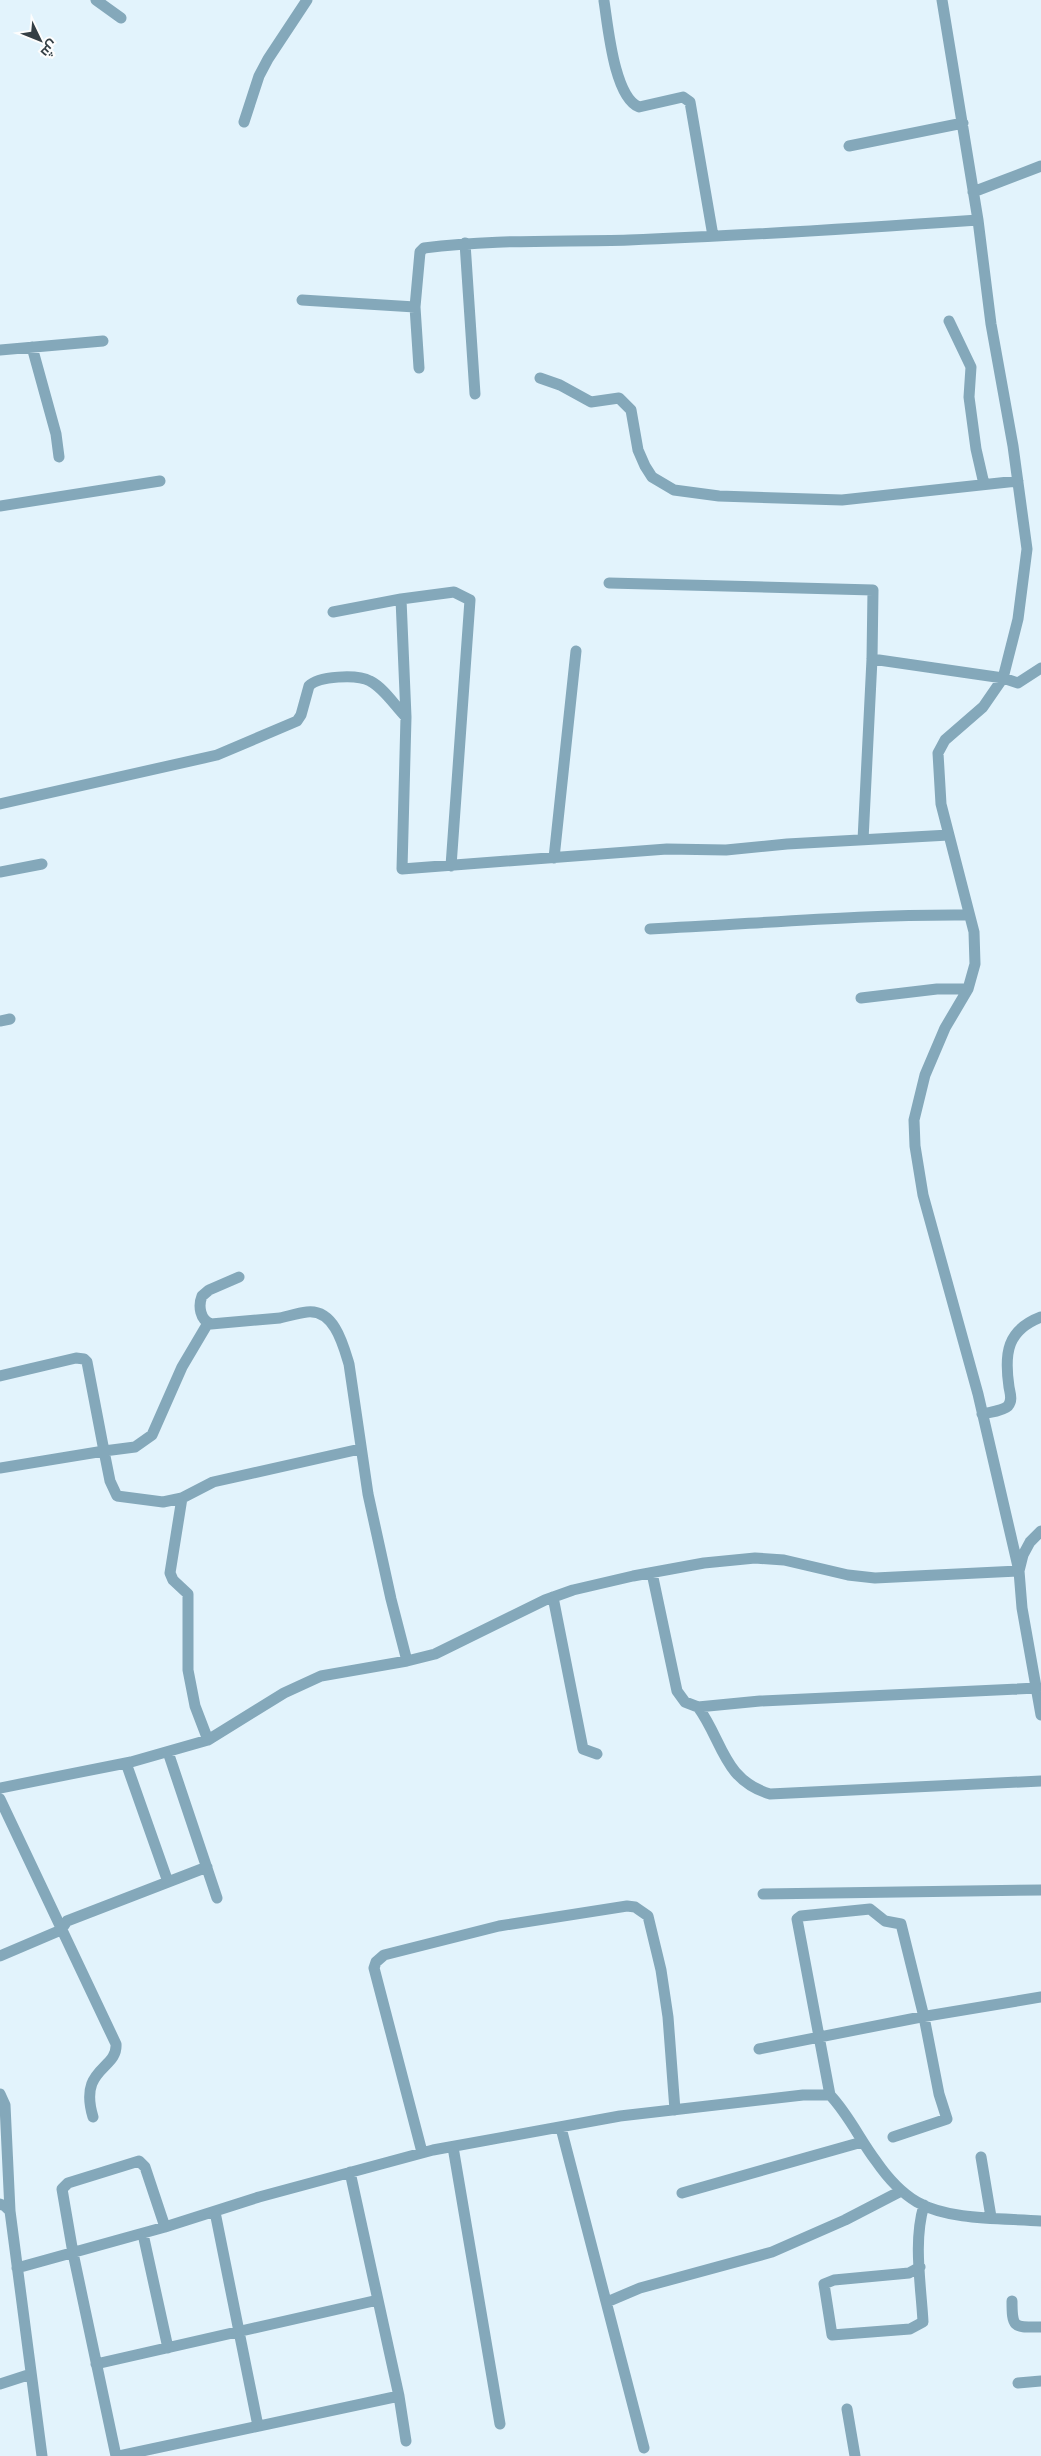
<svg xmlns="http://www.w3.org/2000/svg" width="1041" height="2456" font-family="Raleway,Cairo,sans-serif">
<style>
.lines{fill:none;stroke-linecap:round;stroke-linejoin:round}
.street{stroke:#84a8ba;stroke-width:11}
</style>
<rect width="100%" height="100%" fill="#e2f3fc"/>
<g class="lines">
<path class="street" d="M96 0 121 18
M604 1C608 26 614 97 639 107L683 97 690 102 713 236
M244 122 259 76 268 59 307 0
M849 146 963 123
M973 192 1041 166
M465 243 475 394
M302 300 415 307
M949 321 971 367 969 397 976 449 984 484
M32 347 56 434 59 457
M0 350 103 341
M419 368 415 307 420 252 424 248C495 239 559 242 629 240 745 236 862 228 978 220
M540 378 560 385 591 402 619 398 631 410 638 450 645 466 652 477 674 490 719 496 842 500 1018 481
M0 506 160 481
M609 583 873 590 872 659 863 840
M401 599 454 592 470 600 451 866
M333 612 401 599 406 717 402 869 667 849 726 850 787 844 949 835
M872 659 1003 678 1018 683 1041 668
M0 804 217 755 297 721 301 715 309 686C318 676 357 674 370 681 384 688 395 706 406 717
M554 858 576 651
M0 872 42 864
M650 929C756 924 862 914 969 915
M861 998 937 989H968
M0 1021 10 1019
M239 1277 209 1290 202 1296C198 1306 200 1320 211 1324 234 1322 257 1320 280 1318 289 1316 298 1313 307 1312 334 1309 343 1344 349 1364L368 1494 391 1599 407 1661
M0 1376 76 1358 84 1359 87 1362 104 1451 135 1447 152 1435 182 1367 208 1323
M982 1414C990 1412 1003 1411 1008 1406 1013 1400 1010 1393 1009 1387 1004 1353 1007 1330 1041 1317
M0 1468 104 1451 110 1481 117 1496 163 1502 182 1498 170 1573 173 1580 188 1594V1670L195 1706 208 1740
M182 1498 213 1482 360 1449
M1041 1531 1030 1542 1023 1555 1019 1571 1022 1608 1041 1715
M652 1573 677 1691 685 1702 698 1707 760 1701 1037 1688
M553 1597 583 1749 597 1754
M698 1707C723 1741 723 1780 770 1794L1041 1781
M168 1752 217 1898
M126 1763 168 1882
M0 1788 131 1762 208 1740 284 1693 321 1676 407 1661 435 1654 545 1600 573 1590 633 1576 704 1563 755 1558 784 1560 848 1575 875 1578 1019 1571 978 1394 923 1195 915 1146 914 1120 925 1075 945 1028 968 989 975 964 974 932 941 804 938 753 945 740 983 707 1003 678 1018 619 1027 549 1013 446 991 324 978 220 942 0
M0 1799 116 2044C118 2070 78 2067 93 2117
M763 1894 1041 1890
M0 1956 61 1930 67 1921 207 1867
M759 2049 921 2017 1041 1997
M0 2094 5 2105 10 2211
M830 2095 797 1919 801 1916 870 1909 885 1921 901 1924 924 2017 939 2094 947 2119 893 2137
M561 2128 644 2448
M453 2147 500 2424
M422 2152 374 1968 376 1962 384 1955 499 1926 627 1906 635 1907 648 1916 661 1970 668 2017 675 2110
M981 2157 991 2217
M350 2172 399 2396 406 2441
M682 2193 862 2142
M0 2204 5 2206 10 2211 42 2456
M215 2212 258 2426
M143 2234 168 2348
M920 2267 909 2273 834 2280 824 2284 832 2335 910 2329 923 2322C921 2284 913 2242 924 2205
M17 2268 165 2227 259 2197 433 2150 620 2116 803 2095H830C849 2115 860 2140 876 2161 887 2177 900 2192 917 2202 950 2221 1004 2218 1041 2221
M1012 2301C1012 2329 1014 2327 1041 2327
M607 2302 640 2288 772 2252 845 2220 901 2191
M96 2364 378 2300
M1018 2383 1041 2381
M0 2384 31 2374
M847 2409 855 2456
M116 2456 73 2253 62 2189 68 2183 139 2161 145 2167 165 2227
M119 2456 399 2396"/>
</g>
<g transform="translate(40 40) rotate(133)" stroke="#fdfdfd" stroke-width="4" paint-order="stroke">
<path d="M0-4L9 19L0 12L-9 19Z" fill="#343f45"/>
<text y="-8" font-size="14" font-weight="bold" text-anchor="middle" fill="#343f45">ش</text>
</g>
</svg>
